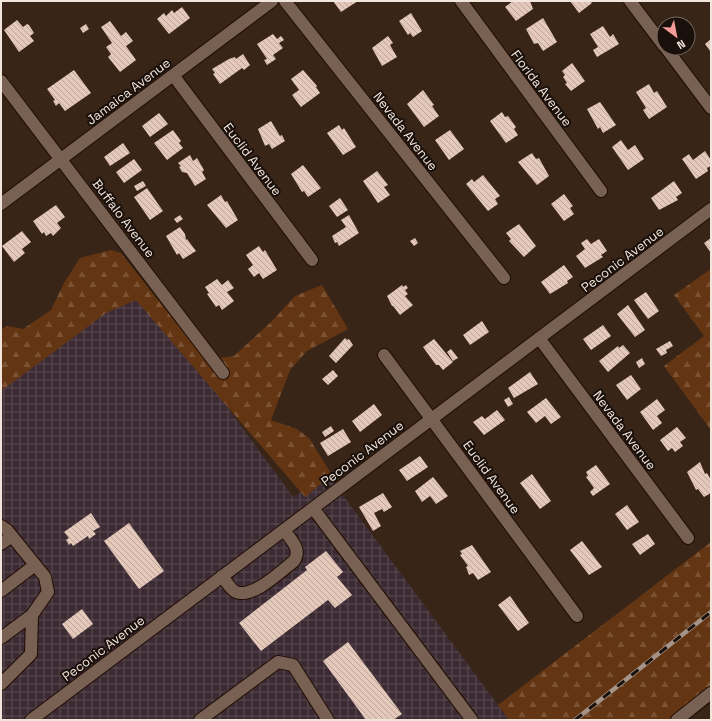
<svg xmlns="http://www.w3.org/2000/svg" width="712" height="721" font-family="'Space Grotesk',sans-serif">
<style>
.industrial{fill:url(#industrial-grid)}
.forest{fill:url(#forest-firs)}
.building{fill:url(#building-back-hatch)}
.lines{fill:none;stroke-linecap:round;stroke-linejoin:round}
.minor-casing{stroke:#1f0d03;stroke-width:14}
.minor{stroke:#786153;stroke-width:12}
.rail-casing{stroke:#a49489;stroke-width:4.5}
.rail{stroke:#19100b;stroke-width:3;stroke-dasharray:9;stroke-linecap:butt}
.labels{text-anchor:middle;stroke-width:4;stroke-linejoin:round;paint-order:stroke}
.street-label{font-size:13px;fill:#f2e5dc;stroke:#19100b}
</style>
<defs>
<pattern id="industrial-grid" width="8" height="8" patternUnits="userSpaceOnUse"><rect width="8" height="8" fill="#3d2b34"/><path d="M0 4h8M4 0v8" fill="none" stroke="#5a4a51"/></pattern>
<pattern id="forest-firs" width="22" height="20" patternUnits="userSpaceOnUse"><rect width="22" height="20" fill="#643512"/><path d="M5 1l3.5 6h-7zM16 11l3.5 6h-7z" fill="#7b5234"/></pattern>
<pattern id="building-back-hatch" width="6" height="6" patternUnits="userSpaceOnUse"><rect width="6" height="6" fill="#e4c8ba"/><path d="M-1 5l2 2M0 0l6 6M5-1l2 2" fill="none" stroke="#bda79c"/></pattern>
</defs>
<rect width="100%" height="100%" fill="#392518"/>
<path class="industrial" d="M130 274 293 497 328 475 509 720H1V370Z"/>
<path class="forest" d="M111 250 121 253 205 360 234 356 271 322 295 296 322 285 348 329 307 351 290 370 271 420 297 429 309 438 332 475 305 497 136 300 106 313 1 391V330L7 326 23 329 51 310 64 283 80 258Z
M711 269V430L664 366 704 336 674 295Z
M711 542V693L677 720H509L498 705Z"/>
<path class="building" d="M333 1H358L341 12Z
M513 1H530L533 9 516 21 505 7Z
M570 1H590L592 3 579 13Z
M182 7 190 18 169 34 157 19 164 13 166 16 172 10 174 13Z
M411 13 422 31 413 37 410 33 408 35 399 21Z
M543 18 557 42 543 51 538 43 534 44 526 29Z
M17 20 23 27 27 24 29 25 34 33 30 36 34 41 19 52 4 30Z
M110 21 121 36 126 32 133 41 126 46 136 60 120 72 108 57 111 54 106 47 112 43 101 27Z
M86 24 89 29 83 33 80 28Z
M603 26 610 37 613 34 619 44 597 57 593 50 598 47 590 34Z
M273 34 277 39 281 36 284 40 279 43 283 48 273 55 276 59 267 65 264 60 267 59 257 44Z
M388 36 393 43 390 45 397 57 382 66 372 48Z
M711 39V50L710 51 705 44Z
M243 54 250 65 244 70 242 68 220 84 213 74 215 73 212 69 229 59 235 57 236 59Z
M572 63 585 81 571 91 565 84 567 83 563 77 565 75 562 71Z
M74 70 91 93 65 111 59 103 56 106 53 101 55 100 47 89Z
M303 70 317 86 316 87 320 93 301 107 292 95 299 90 291 79Z
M649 84 654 93 657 91 667 107 649 119 643 110 646 108 636 92Z
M423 90 434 105 432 106 439 116 424 127 407 104Z
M600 102 616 125 603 133 600 127 598 129 587 109Z
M502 112 505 117 508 116 516 127 514 129 518 135 506 143 490 121Z
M159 113 168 124 150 137 142 126Z
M271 121 280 136 282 135 285 141 272 149 269 144 265 146 258 129Z
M339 125 342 130 344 128 356 147 343 155 327 133Z
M173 130 181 141 179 143 183 148 167 160 154 143Z
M450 130 464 149 449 160 435 140Z
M621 140 628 150 635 145 644 159 628 170 612 147Z
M123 143 130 153 110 166 104 157Z
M705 151 711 160V166L707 168 708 171 696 179 682 159 689 154 693 160Z
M532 153 536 159 539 158 549 176 537 185 518 162Z
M190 155 193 161 197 158 204 170 202 172 206 179 195 186 187 173 182 172 179 167 181 166 178 163Z
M134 159 142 170 124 183 116 172Z
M303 165 321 188 308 197 304 191 302 192 291 174Z
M377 171 388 185 384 187 390 195 378 203 363 181Z
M483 175 500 196 495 199 498 204 488 211 466 184 472 179 474 182Z
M143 181 146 186 137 191 134 186Z
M674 181 682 193 676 197 678 200 659 210 651 198Z
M147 188 163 211 150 220 134 197Z
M564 194 573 206 570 208 574 214 564 221 551 204Z
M221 195 225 202 227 201 238 220 226 228 207 205Z
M340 198 348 210 337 217 329 206Z
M56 205 65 217 57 223 61 228 53 236 51 233 46 236 44 232 42 234 33 221Z
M180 215 183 219 177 223 174 219Z
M349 215 359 233 339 246 337 242 335 243 332 236 346 227 341 220Z
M519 224 536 246 524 257 509 241 511 239 506 233Z
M180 227 185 234 186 240 187 239 196 251 183 259 179 253 177 255 166 236Z
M22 231 31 242 22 249 25 253 14 262 2 246Z
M415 238 418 243 414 246 410 241Z
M711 238V253L704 243Z
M587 239 591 244 599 239 607 251 601 255 603 257 585 268 576 256 585 249 581 243Z
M259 246 263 252 265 250 277 270 263 279 259 273 254 277 248 269 253 265 246 255Z
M564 265 573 277 567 281 568 283 550 294 541 282Z
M217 279 222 285 228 280 234 288 227 292 234 301 222 310 219 305 216 307 207 294 209 293 205 287Z
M402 285 403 287 406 285 408 288 405 290 408 294 405 296 413 305 400 315 393 306H392L387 296Z
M646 292 659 311 648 319 634 300Z
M628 305 645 330 635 337 617 314Z
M482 321 489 332 470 345 463 335Z
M603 325 611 336 591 350 583 339Z
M345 338 347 340 349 339 353 345 336 363 329 356Z
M434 339 453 362 443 370 439 365H436L423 347Z
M670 341 673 346 666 350 667 353 661 356 656 349Z
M623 345 630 353 608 372 599 361 618 346 619 348Z
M451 349 458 358 453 361 447 352Z
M642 358 645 364 639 368 636 362Z
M333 370 338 376 328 385 322 379Z
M530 372 538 384 514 398 508 388Z
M631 375 641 389 627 400 616 385Z
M509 397 513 404 508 407 504 400Z
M546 398 561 417 551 424 545 416 536 423 527 412Z
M657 399 665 410 657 416 662 423 653 430 640 412Z
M374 404 382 415 360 432 352 421Z
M497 410 505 420 484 435 473 422 482 416 485 419Z
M331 426 334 431 325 437 322 432Z
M677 427 686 438 680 442 683 446 675 452 672 448 668 451 660 440Z
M343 429 351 442 328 456 320 443Z
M420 456 428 467 407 481 399 470Z
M700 462 705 474 707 473 711 480V493L704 497 698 489 696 490 687 472Z
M596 465 610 484 593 496 590 492 594 488 586 477 588 476 586 472Z
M532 474 551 501 540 509 520 483Z
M433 477 448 496 436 504 430 496 422 502 415 491Z
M383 493 392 507 384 512 382 509 374 513 381 526 373 531 359 507Z
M627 505 639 522 627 530 615 514Z
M91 513 100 527 93 531 96 534 89 539 88 536 73 546 71 543 69 545 66 540 69 538 64 532Z
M129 523 164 571 139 589 104 541Z
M648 534 655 544 640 555 632 544Z
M582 541 602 567 589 575 570 550Z
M472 545 491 572 478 580 473 573 469 575 466 567 468 566 460 555 462 554 460 551Z
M326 551 343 572 337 577 352 595 335 608 328 600 261 651 239 623 307 570 305 567Z
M510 596 529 623 518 631 498 605Z
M82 609 93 624 73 639 62 624Z
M348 642 402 714 393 720H366L323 661Z"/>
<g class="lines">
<defs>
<path id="minor" d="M285 1 504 278
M461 1 601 191
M630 1 664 46
M666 48 711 108
M173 75 312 260
M1 81 223 373
M1 204 272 1
M539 338 688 538
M384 355 577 616
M313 508 472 720
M1 526 7 530 45 577 48 592 32 615 31 654 1 684
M1 544 12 536
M222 576C226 581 231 590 236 592 253 599 281 571 294 561 302 549 291 540 284 530
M1 591 35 565
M1 638 32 615
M31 720 711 209
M200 720 278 662 293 665 328 720
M677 720 711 693"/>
</defs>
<use href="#minor" class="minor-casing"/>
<use href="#minor" class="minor"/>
<defs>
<path id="rail" d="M575 720 711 612"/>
</defs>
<use href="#rail" class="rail-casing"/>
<use href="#rail" class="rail"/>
</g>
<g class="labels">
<g class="street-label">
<text transform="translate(542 88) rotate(53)" y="5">Florida Avenue</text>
<text transform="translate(128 91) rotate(-37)" y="5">Jamaica Avenue</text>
<text transform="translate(406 131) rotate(52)" y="5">Nevada Avenue</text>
<text transform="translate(253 159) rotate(53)" y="5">Euclid Avenue</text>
<text transform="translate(124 218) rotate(53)" y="5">Buffalo Avenue</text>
<text transform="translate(622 259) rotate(-37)" y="5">Peconic Avenue</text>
<text transform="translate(625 430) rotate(53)" y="5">Nevada Avenue</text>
<text transform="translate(362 453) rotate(-37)" y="5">Peconic Avenue</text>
<text transform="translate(492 477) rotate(54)" y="5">Euclid Avenue</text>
<text transform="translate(103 648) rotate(-37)" y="5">Peconic Avenue</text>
</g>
</g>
<rect width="712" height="721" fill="none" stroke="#f2e5dc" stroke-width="4"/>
<g transform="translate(676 36) rotate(148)"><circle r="19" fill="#19100b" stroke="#70655f"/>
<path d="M0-3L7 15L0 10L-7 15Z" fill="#f59b98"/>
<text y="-6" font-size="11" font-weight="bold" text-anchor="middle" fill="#f2e5dc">N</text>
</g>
</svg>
